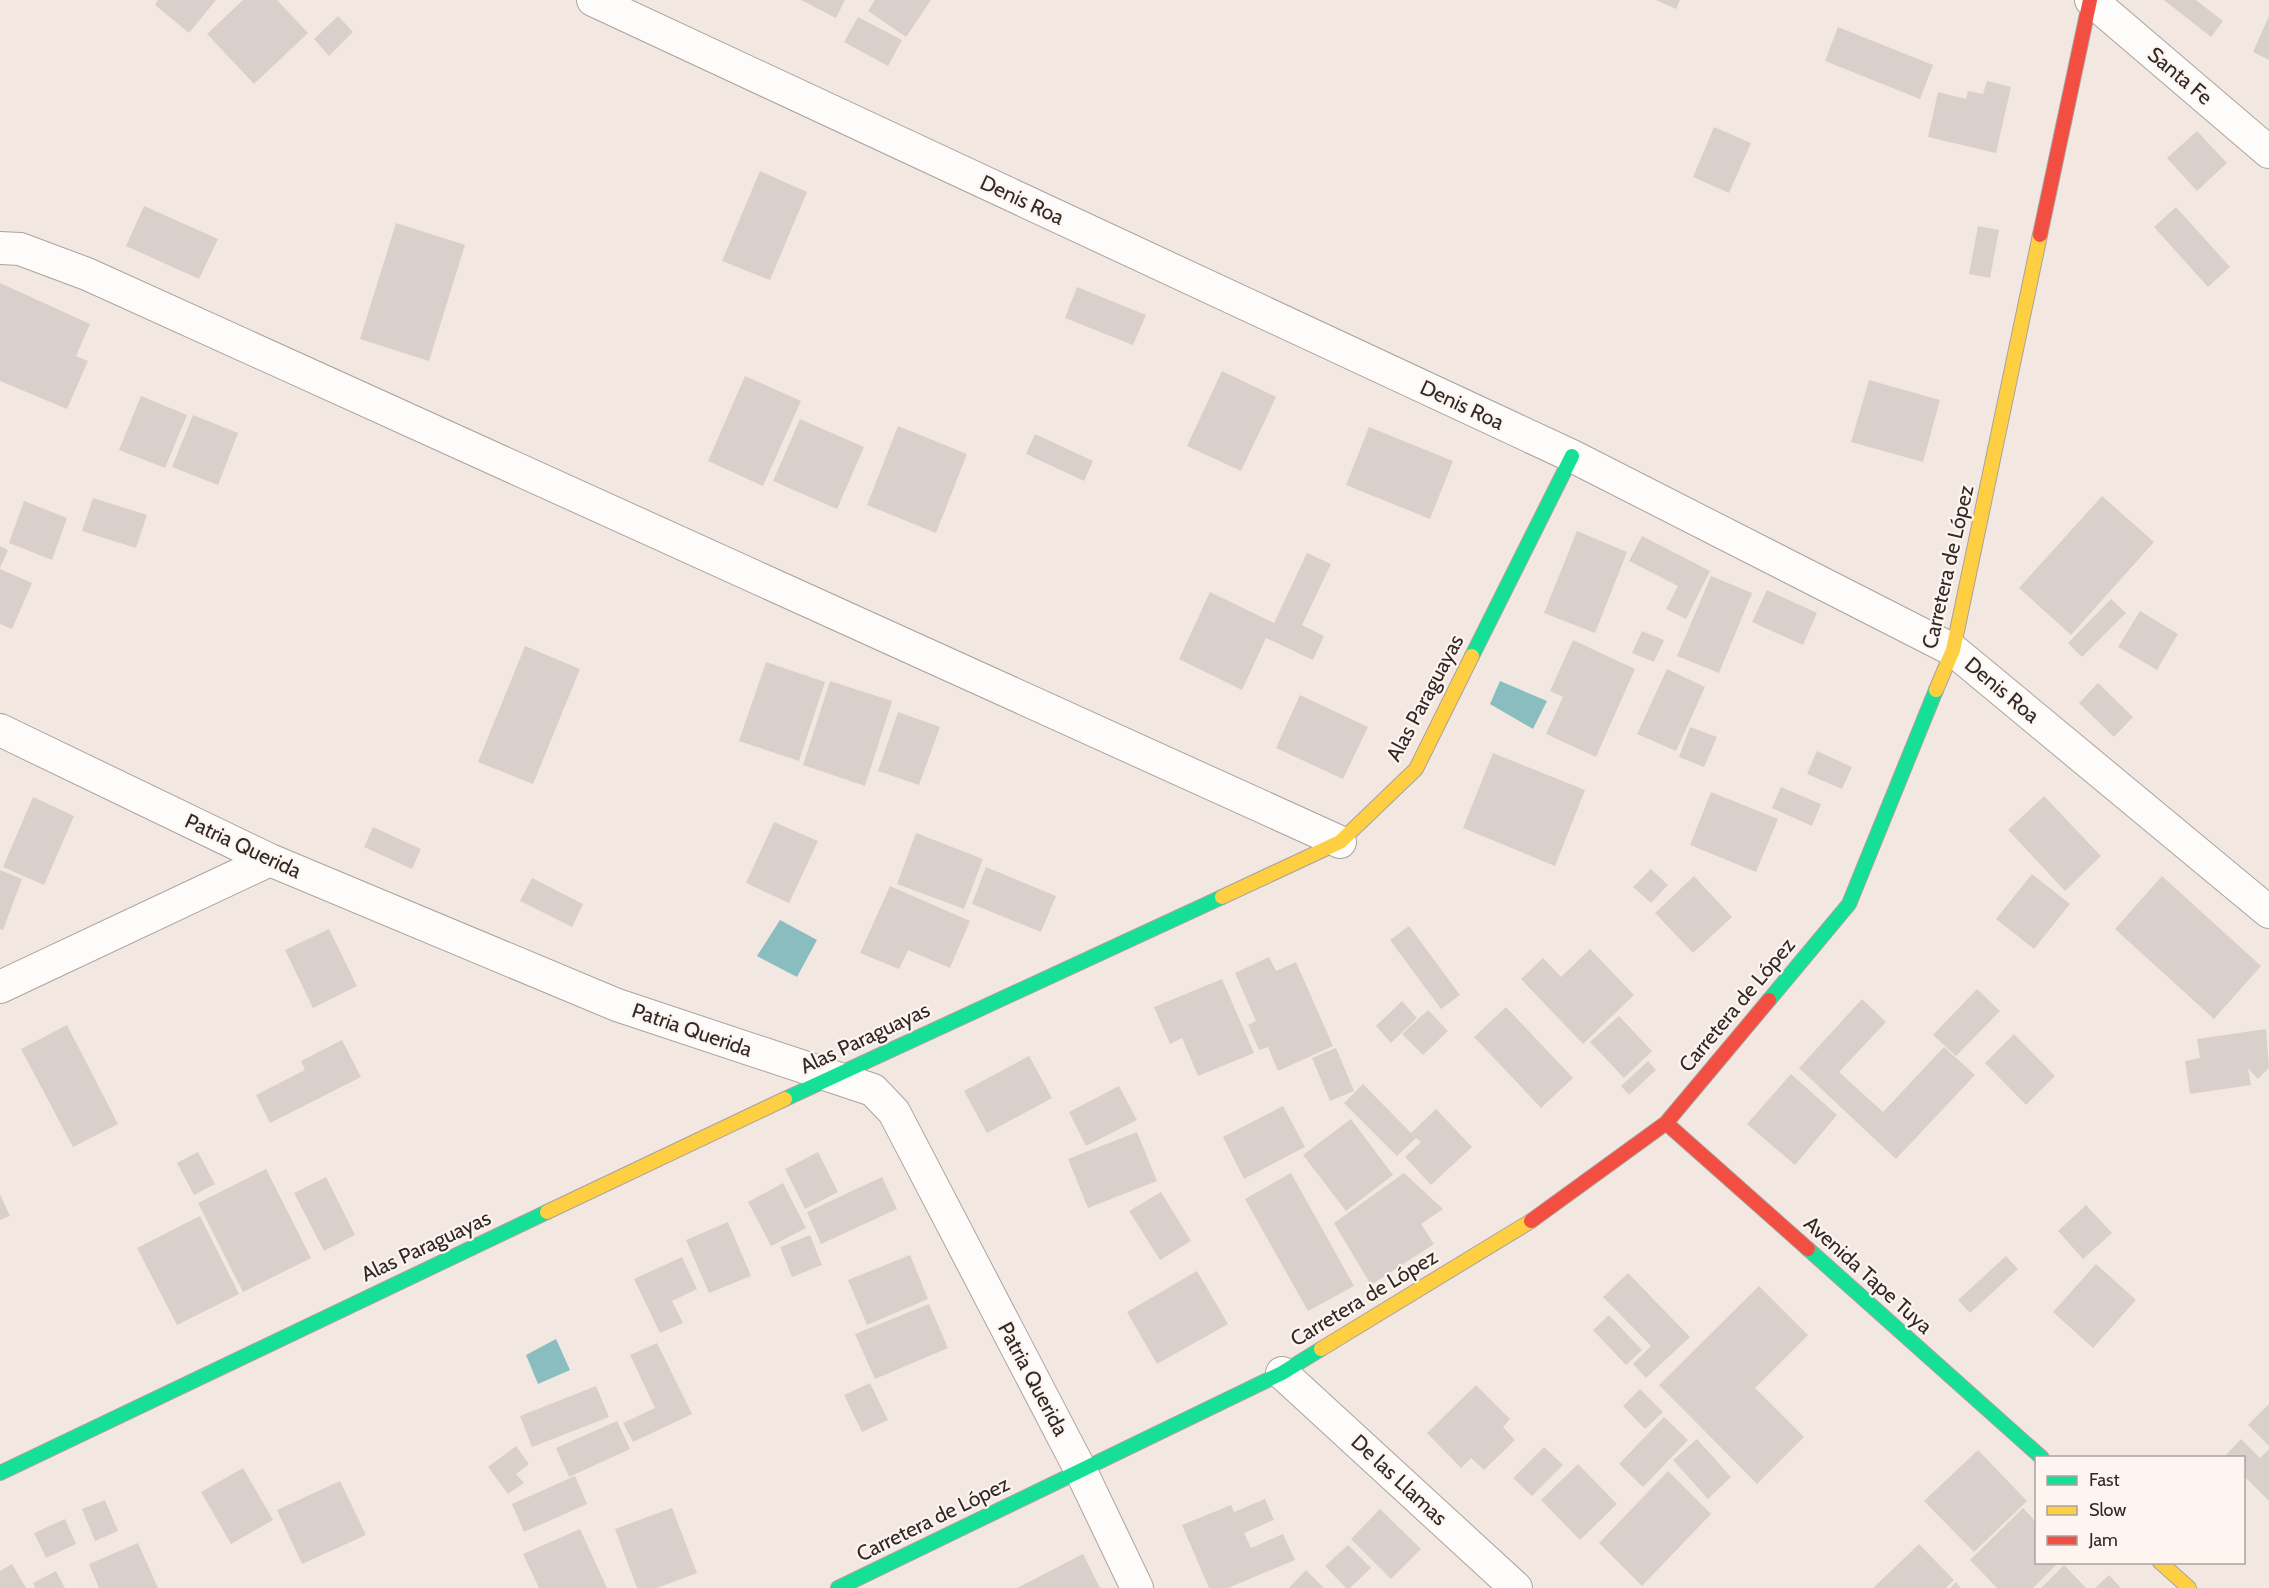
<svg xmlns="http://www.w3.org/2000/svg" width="2269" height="1588" font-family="Cabin,sans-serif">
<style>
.water{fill:#89bdbf}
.building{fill:#d9d0cb}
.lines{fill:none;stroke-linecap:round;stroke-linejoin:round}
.street-casing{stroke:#aaa29d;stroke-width:34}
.fast-casing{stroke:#aaa29d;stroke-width:16}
.slow-casing{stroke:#aaa29d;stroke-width:16}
.jam-casing{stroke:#aaa29d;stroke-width:16}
.street{stroke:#fdfcfa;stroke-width:32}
.fast{stroke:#16e098;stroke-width:14}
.slow{stroke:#ffcf43;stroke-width:14}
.jam{stroke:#f24e42;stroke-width:14}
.labels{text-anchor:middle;stroke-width:4.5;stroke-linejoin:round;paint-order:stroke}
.street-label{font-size:21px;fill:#312925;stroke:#fef5f1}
</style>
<rect width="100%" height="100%" fill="#f3e8e1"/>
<path class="water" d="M1500 681 1547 701 1533 729 1490 704Z
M780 920 817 940 797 977 757 956Z
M556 1339 570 1370 538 1384 526 1355Z"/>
<path class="building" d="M158 0H216L189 33 155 5Z
M243 0H277L308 33 254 84 207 34Z
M801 0H845L836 18Z
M875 0H931L906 37 868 11Z
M1656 0H1680L1676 9Z
M2164 0H2196L2223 21 2211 37Z
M338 16 353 32 329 56 314 39Z
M2269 16V60L2253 52Z
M858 17 902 40 888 66 844 42Z
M1838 27 1933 65 1920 99 1825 61Z
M1987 81 2011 87 1996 153 1928 137 1938 92 1966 99 1968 91 1983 94Z
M1714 127 1751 143 1729 193 1693 177Z
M2197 131 2227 163 2197 191 2167 158Z
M760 171 807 192 770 280 722 261Z
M144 206 218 239 199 279 126 246Z
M2176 207 2230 267 2208 287 2154 227Z
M396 223 465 245 429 361 360 339Z
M1978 226 1999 230 1990 278 1969 274Z
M0 283 90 324 76 356 88 361 67 409 0 381Z
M1077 287 1146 315 1133 345 1065 318Z
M1222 371 1276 397 1241 471 1187 446Z
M745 376 801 401 763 486 708 461Z
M1869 380 1940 400 1923 462 1851 442Z
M141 396 187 415 165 468 119 450Z
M193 415 238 433 218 485 172 467Z
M800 419 864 447 837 509 773 481Z
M898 426 967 454 936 533 867 505Z
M1369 427 1453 461 1430 519 1346 485Z
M1035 434 1093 461 1084 481 1026 454Z
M2102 496 2154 542 2071 635 2019 588Z
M93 498 147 515 136 548 82 531Z
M24 501 67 518 52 560 9 543Z
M1577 531 1627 552 1595 633 1544 613Z
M1642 536 1710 571 1686 619 1666 609 1678 586 1629 561Z
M0 546 8 550 0 568Z
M1307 553 1331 564 1302 625 1324 636 1313 660 1266 638 1242 690 1179 659 1210 592 1274 623Z
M0 569 32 583 12 629 0 624Z
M1711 576 1752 593 1719 673 1677 656Z
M1767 590 1817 613 1803 645 1752 622Z
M2111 599 2126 613 2082 657 2068 643Z
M2140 611 2178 634 2157 670 2118 647Z
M1642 631 1664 640 1654 662 1632 653Z
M1573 640 1635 669 1596 757 1546 734 1563 697 1550 691Z
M525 646 580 669 533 784 478 762Z
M766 662 825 682 799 761 739 741Z
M1667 669 1705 687 1676 751 1637 734Z
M830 681 892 701 865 786 803 765Z
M2098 683 2133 717 2114 737 2079 703Z
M1300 695 1368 727 1343 779 1276 748Z
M898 712 940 727 919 785 878 771Z
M1690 727 1717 737 1704 767 1679 757Z
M1817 751 1852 767 1842 789 1807 774Z
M1493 753 1585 790 1555 866 1463 828Z
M1781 787 1821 804 1812 826 1772 808Z
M1711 792 1778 819 1756 872 1690 845Z
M2044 796 2101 856 2065 891 2008 830Z
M33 797 74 816 44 885 3 867Z
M774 822 818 841 789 903 746 883Z
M373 827 421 849 412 869 364 847Z
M916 833 983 859 964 909 897 884Z
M986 867 1056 896 1041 932 972 904Z
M1651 869 1668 885 1651 903 1633 887Z
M0 870 22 879 3 930 0 929Z
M2032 874 2070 904 2034 949 1996 919Z
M1694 876 1732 917 1693 953 1655 913Z
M2162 876 2261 966 2214 1019 2115 929Z
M532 878 583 904 572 927 520 901Z
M890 886 970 921 950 968 908 950 899 969 860 953Z
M1409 926 1460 995 1441 1009 1390 940Z
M329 929 357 986 313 1008 285 950Z
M1590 949 1634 995 1583 1044 1521 979 1543 958 1561 977Z
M1269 957 1276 971 1296 962 1333 1046 1278 1071 1268 1047 1259 1050 1248 1025 1256 1021 1235 973Z
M1222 979 1254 1053 1198 1076 1182 1038 1170 1044 1154 1007Z
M1977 989 2000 1011 1956 1056 1933 1035Z
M1862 999 1886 1022 1839 1072 1883 1112 1944 1047 1975 1075 1896 1159 1799 1068Z
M1402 1001 1417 1018 1391 1043 1376 1026Z
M1506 1007 1573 1078 1541 1108 1474 1037Z
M1428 1010 1448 1031 1423 1055 1402 1034Z
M1619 1016 1652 1051 1624 1078 1590 1042Z
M67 1025 118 1124 73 1147 21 1049Z
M2266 1029 2269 1068 2258 1079 2248 1068 2251 1085 2190 1094 2185 1061 2200 1058 2197 1039Z
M2014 1034 2055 1076 2026 1105 1985 1063Z
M342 1040 361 1077 270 1123 256 1095 305 1070 301 1061Z
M1336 1048 1354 1091 1330 1101 1312 1058Z
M1029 1056 1052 1098 987 1133 964 1091Z
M1648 1061 1656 1070 1629 1095 1621 1086Z
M1791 1074 1837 1115 1795 1165 1747 1124Z
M1363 1084 1411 1133 1436 1109 1472 1147 1431 1185 1405 1157 1421 1142 1416 1138 1397 1156 1344 1103Z
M1119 1086 1137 1120 1086 1146 1069 1112Z
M1283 1106 1305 1147 1244 1179 1223 1137Z
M1351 1119 1393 1175 1346 1211 1303 1155Z
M1137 1132 1157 1181 1088 1208 1068 1159Z
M198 1152 215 1184 194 1195 177 1163Z
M818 1152 838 1192 805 1209 785 1169Z
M266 1169 311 1258 243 1292 198 1203Z
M1291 1173 1354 1286 1308 1311 1245 1199Z
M1404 1173 1443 1209 1421 1224 1434 1244 1371 1285 1334 1223Z
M326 1177 355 1235 324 1251 294 1193Z
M882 1177 897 1209 821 1244 807 1212Z
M783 1183 806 1228 771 1246 748 1202Z
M1161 1192 1191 1241 1160 1260 1129 1211Z
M0 1194 10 1216 0 1220Z
M2086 1205 2112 1233 2083 1259 2058 1231Z
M200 1216 239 1294 177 1325 137 1248Z
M728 1222 751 1276 709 1293 686 1240Z
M810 1235 822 1265 792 1277 780 1247Z
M910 1255 928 1299 867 1325 848 1280Z
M2006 1256 2018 1269 1970 1313 1958 1300Z
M682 1257 697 1289 672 1301 683 1323 660 1333 634 1279Z
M2096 1264 2136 1300 2093 1348 2053 1312Z
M1197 1271 1228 1324 1157 1364 1127 1312Z
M1628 1273 1690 1337 1646 1378 1633 1364 1651 1346 1603 1297Z
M1759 1286 1808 1335 1755 1388 1804 1437 1757 1484 1659 1385Z
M929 1304 948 1348 875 1379 855 1334Z
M1609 1315 1642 1350 1626 1365 1593 1330Z
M657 1343 692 1414 633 1442 623 1423 655 1408 630 1355Z
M870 1383 888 1420 862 1432 844 1395Z
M1476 1385 1510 1419 1503 1427 1515 1440 1484 1470 1471 1458 1461 1468 1427 1433Z
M596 1386 609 1417 532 1447 520 1416Z
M1640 1389 1663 1412 1645 1429 1623 1406Z
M2269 1404V1446L2248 1425Z
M1664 1417 1688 1440 1643 1487 1619 1464Z
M617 1421 630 1449 569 1477 556 1448Z
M1697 1439 1731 1477 1708 1499 1673 1460Z
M2241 1439 2260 1458 2269 1449V1501L2244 1476V1458H2223Z
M516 1446 529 1464 516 1474 524 1483 508 1494 488 1467Z
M1544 1447 1563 1465 1532 1496 1513 1478Z
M1978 1450 2027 1501 1974 1552 1924 1501Z
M1578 1464 1617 1504 1580 1540 1541 1500Z
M243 1468 273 1520 231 1544 201 1492Z
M1668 1471 1711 1514 1642 1586 1599 1543Z
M575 1476 587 1504 524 1532 512 1504Z
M340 1481 366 1535 302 1564 277 1510Z
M1265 1499 1274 1520 1244 1533 1251 1548 1283 1534 1295 1560 1228 1588H1209L1182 1525 1231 1505 1234 1512Z
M105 1500 118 1531 95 1541 82 1509Z
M672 1508 697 1573 657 1588H637L615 1529Z
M2023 1508 2036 1522V1562H2059L2033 1588H1997L1970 1560Z
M1380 1509 1421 1549 1391 1579 1351 1539Z
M65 1519 76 1544 46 1558 34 1533Z
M580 1529 607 1588H539L523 1554Z
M138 1543 158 1588H99L89 1564Z
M1919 1544 1954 1580 1946 1588H1873Z
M1348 1545 1371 1568 1350 1588H1346L1325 1566Z
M1083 1554 1100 1588H1017Z
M12 1564 26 1588H0V1571Z
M2064 1565 2086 1588H2041Z
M1306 1570 1324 1588H1289Z
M56 1571 65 1588H35L33 1583Z
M2109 1575 2121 1588H2095Z
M1956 1582 1961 1588H1950Z"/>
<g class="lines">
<defs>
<path id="street" d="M593 0 1572 456 1953 650 2269 912
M2091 0 2269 152
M0 248 20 249 87 274 1340 842
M0 730 270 860 617 1005 873 1090 894 1112 1081 1471 1137 1588
M0 987 270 860
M1282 1373 1516 1588"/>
<path id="fast" d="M1472 656 1572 456
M1769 1000 1849 904 1936 690
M785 1099 1222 897
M1808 1249 2042 1458
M0 1473 547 1212
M838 1588 1282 1373 1321 1349"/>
<path id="slow" d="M1936 690 1953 650 2040 235
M1222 897 1340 842 1416 769 1472 656
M547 1212 785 1099
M1321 1349 1531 1221
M2160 1562 2189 1588"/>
<path id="jam" d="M2040 235 2090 0
M1666 1123 1808 1249
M1531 1221 1666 1123 1769 1000"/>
</defs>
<use href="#street" class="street-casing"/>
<use href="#fast" class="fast-casing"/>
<use href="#slow" class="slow-casing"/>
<use href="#jam" class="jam-casing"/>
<use href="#street" class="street"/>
<use href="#fast" class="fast"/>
<use href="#slow" class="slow"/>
<use href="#jam" class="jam"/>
</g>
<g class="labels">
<g class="street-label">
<text transform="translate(2180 76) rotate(40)" y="7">Santa Fe</text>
<text transform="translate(1022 200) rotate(25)" y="7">Denis Roa</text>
<text transform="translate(1462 405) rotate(25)" y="7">Denis Roa</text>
<text transform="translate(1948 567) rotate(-77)" y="7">Carretera de López</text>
<text transform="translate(2002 690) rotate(40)" y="7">Denis Roa</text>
<text transform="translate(1425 698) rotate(-62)" y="7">Alas Paraguayas</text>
<text transform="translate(243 846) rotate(25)" y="7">Patria Querida</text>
<text transform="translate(1737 1005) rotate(-50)" y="7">Carretera de López</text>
<text transform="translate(692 1030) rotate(19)" y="7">Patria Querida</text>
<text transform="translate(865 1038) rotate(-25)" y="7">Alas Paraguayas</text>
<text transform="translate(426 1246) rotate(-25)" y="7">Alas Paraguayas</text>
<text transform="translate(1868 1275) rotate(42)" y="7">Avenida Tape Tuya</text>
<text transform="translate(1364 1298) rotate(-31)" y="7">Carretera de López</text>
<text transform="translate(1033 1379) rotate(62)" y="7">Patria Querida</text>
<text transform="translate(1399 1480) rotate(43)" y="7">De las Llamas</text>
<text transform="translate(933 1519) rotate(-26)" y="7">Carretera de López</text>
</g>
</g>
<rect x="2035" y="1456" width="210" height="108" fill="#fef5f1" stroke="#aca39f" stroke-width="1.5"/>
<rect x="2047" y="1476" width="30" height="9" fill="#16e098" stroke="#aca39f" stroke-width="1.5"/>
<text x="2089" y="1486" font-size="18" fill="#312925">Fast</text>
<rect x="2047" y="1506" width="30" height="9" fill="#ffcf43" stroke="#aca39f" stroke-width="1.5"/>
<text x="2089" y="1516" font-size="18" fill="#312925">Slow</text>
<rect x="2047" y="1536" width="30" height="9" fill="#f24e42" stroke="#aca39f" stroke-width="1.5"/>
<text x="2089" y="1546" font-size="18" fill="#312925">Jam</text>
</svg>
